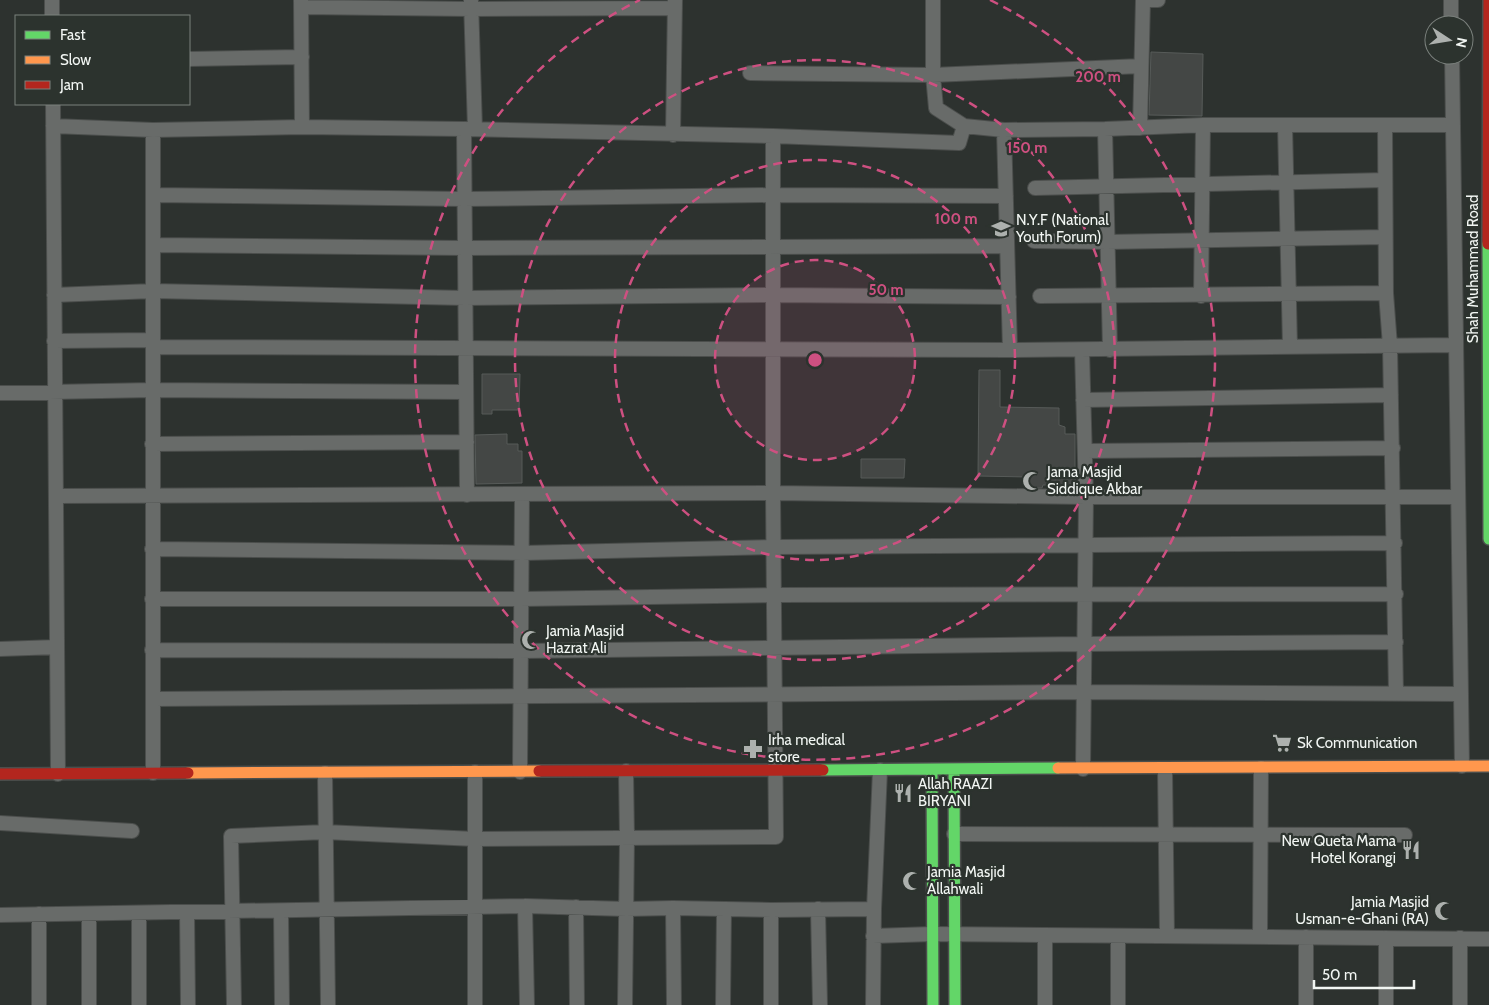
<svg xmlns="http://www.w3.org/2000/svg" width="1489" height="1005" font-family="Cabin,sans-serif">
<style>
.building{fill:#444745;stroke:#575b59}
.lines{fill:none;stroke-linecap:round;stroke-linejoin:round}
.street-casing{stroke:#4b4e4c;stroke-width:16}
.fast-casing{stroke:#4b4e4c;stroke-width:14}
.slow-casing{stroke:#4b4e4c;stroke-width:14}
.jam-casing{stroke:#4b4e4c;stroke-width:14}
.street{stroke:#686b69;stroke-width:14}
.fast{stroke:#63d668;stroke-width:11}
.slow{stroke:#ff974d;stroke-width:11}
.jam{stroke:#b3261e;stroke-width:11}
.ring{fill:none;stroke:#ce5081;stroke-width:2.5;stroke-dasharray:9 6}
.labels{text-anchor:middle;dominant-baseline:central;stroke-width:4.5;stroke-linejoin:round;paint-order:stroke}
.poi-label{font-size:15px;fill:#f2f6f3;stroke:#2c332e;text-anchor:start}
.street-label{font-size:15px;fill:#f2f6f3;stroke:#2c332e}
.centre{fill:#ce5081;stroke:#2c332e;stroke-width:2.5}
.ring-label{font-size:15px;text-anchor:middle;font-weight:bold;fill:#ce5081;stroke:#2c332e;stroke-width:4.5;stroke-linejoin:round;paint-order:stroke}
</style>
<rect width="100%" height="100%" fill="#2d322f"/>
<path class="building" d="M1151 52 1203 54 1202 116 1149 115Z
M979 370H1000V407L1059 408V425L1065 427V434H1075V485H1043L1042 488H1028V477L978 476Z
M482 374H520L519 410H492V414H482Z
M507 434V444H518V451H522V483L476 484 475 435Z
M861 459H905L904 478H861Z"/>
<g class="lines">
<g class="street-casing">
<path id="street" d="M52 0V16
M301 0 302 127
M933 0V75L936 108 964 126 1004 130 1105 129 1203 125H1453
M1451 0V25
M471 1 475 129
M301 7 471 9 675 8
M1452 55 1462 766
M189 59 302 57
M750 73 933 75 1141 66
M53 104 58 774
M1285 125 1290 347
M1385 125 1386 293 1390 346 1396 693
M53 126 153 130 302 127 464 129 773 136 959 143 964 126
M1140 128 1143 0H1158
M464 129 467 495
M1105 129 1110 350
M1004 130 1010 350
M673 135 675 0
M1035 188 1385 180
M153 195 464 199 773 195 1006 196
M1034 241 1107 242 1385 237
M153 245 465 248 1007 246
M54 295 153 291 465 298 773 295 1009 297
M1040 296 1386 293
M1201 296 1203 125
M54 341 153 340
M153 347 1010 350 1456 345
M1082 350 1086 497 1083 769
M0 393 152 390 466 392
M1083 400 1391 395
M152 444 467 442
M1085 451 1393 448
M56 496 773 493 1086 497H1458
M152 549 522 553 773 547 1395 543
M152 599H522L774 595 1396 594
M0 649 57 647
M152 650 521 651 1084 644 1396 642
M153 699 1083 692 1460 694
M1165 769 1167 936
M475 772V1005
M520 772 522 495
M153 773V130
M325 773 328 1005
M0 823 132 831
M954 834 1405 835
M525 906 527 1005
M576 907 577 1005
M673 908 674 1005
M818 909 820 1005
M874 909 880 770
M771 910V1005
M281 911 282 1005
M187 912 188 1005
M0 915 525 906 626 909 673 908 771 910 874 909 873 1005
M873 936 933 934 1489 939
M1118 936V1005
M1260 937 1261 768
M1306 937V1005
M1386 938V1005
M1460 938V1005
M39 1005V914
M89 1005V914
M139 1005V913
M234 1005 231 836 325 832 475 839 776 837 773 493V136
M625 1005 627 838 626 771
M723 1005 724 910
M1045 1005V935"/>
</g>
<g class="fast-casing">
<path id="fast" d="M1488 244 1489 539
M823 770 1058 768
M932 770 933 1005
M954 770 955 1005"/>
</g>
<g class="slow-casing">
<path id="slow" d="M1058 768 1489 766
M188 773 539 771"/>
</g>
<g class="jam-casing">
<path id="jam" d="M1488 244 1489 0
M539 771 823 770
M0 774 188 773"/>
</g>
<use href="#street" class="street"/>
<use href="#fast" class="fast"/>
<use href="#slow" class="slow"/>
<use href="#jam" class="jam"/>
</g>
<circle cx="815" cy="360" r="100" fill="#ce5081" fill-opacity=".12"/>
<g class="ring">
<circle cx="815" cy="360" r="100"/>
<circle cx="815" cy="360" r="200"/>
<circle cx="815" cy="360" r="300"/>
<path d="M990 0A400 400 0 1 1 640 0"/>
</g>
<defs>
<g id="university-bare" transform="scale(1.5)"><path d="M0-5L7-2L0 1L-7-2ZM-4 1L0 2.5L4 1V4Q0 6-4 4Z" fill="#adb1ae" stroke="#2c332e" stroke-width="2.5" paint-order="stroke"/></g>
<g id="mosque-bare" transform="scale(1.5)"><path d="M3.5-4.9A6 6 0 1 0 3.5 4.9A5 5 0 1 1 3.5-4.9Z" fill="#adb1ae" stroke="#2c332e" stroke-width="2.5" paint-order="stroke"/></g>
<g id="supermarket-bare" transform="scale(1.5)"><path d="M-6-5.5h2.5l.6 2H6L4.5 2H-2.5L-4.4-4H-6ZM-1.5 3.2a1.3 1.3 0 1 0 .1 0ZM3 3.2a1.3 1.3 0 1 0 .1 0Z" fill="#adb1ae" stroke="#2c332e" stroke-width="2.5" paint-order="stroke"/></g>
<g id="pharmacy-bare" transform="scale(1.5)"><path d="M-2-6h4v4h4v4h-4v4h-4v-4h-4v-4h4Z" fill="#adb1ae" stroke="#2c332e" stroke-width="2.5" paint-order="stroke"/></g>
<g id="restaurant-bare" transform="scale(1.5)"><path d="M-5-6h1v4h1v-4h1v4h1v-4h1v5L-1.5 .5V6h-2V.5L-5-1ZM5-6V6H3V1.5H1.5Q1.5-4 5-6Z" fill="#adb1ae" stroke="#2c332e" stroke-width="2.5" paint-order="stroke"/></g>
</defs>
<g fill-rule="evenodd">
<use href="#university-bare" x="1001" y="229"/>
<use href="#mosque-bare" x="1032" y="481"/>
<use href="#mosque-bare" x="531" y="640"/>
<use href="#supermarket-bare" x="1282" y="743"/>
<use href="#pharmacy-bare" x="753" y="749"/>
<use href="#restaurant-bare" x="903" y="793"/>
<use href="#restaurant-bare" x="1411" y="850"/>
<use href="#mosque-bare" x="912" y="881"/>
<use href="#mosque-bare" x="1444" y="911"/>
</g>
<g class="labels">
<g class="poi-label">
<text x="1016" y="220">N.Y.F (National<tspan x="1016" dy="17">Youth Forum)</tspan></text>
<text x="1047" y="472">Jama Masjid<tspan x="1047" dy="17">Siddique Akbar</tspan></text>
<text x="546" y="631">Jamia Masjid<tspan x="546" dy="17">Hazrat Ali</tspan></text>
<text x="768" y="740">Irha medical<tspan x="768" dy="17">store</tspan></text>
<text x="1297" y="743">Sk Communication</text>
<text x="918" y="784">Allah RAAZI<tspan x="918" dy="17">BIRYANI</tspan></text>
<text x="1396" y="841" text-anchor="end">New Queta Mama<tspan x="1396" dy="17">Hotel Korangi</tspan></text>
<text x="927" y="872">Jamia Masjid<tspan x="927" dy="17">Allahwali</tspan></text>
<text x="1429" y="902" text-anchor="end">Jamia Masjid<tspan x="1429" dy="17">Usman-e-Ghani (RA)</tspan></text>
</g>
<g class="street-label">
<text transform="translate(1473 269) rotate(-90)">Shah Muhammad Road</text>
</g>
</g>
<circle cx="815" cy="360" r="8" class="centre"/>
<g class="ring-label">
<text x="1098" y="82">200 m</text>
<text x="1027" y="153">150 m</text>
<text x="956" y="224">100 m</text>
<text x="886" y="295">50 m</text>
</g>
<rect x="15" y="15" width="175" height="90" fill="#2c332e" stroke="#7b817d"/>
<rect x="25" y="31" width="25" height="8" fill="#63d668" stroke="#7b817d"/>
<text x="60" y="40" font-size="15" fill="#f2f6f3">Fast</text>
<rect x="25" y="56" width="25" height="8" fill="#ff974d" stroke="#7b817d"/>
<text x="60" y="65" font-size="15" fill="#f2f6f3">Slow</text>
<rect x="25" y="81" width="25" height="8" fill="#b3261e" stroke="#7b817d"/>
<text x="60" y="90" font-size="15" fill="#f2f6f3">Jam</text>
<g transform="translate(1449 40) rotate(102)"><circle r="24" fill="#2c332e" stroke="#7b817d"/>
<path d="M0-4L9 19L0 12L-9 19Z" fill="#adb1ae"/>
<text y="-8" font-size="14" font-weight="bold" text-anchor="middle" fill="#f2f6f3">N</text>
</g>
<path d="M1314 980v8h100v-8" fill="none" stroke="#f2f6f3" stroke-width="2.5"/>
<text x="1322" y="980" font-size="15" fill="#f2f6f3" stroke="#2c332e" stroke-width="4" paint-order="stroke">50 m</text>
</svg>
